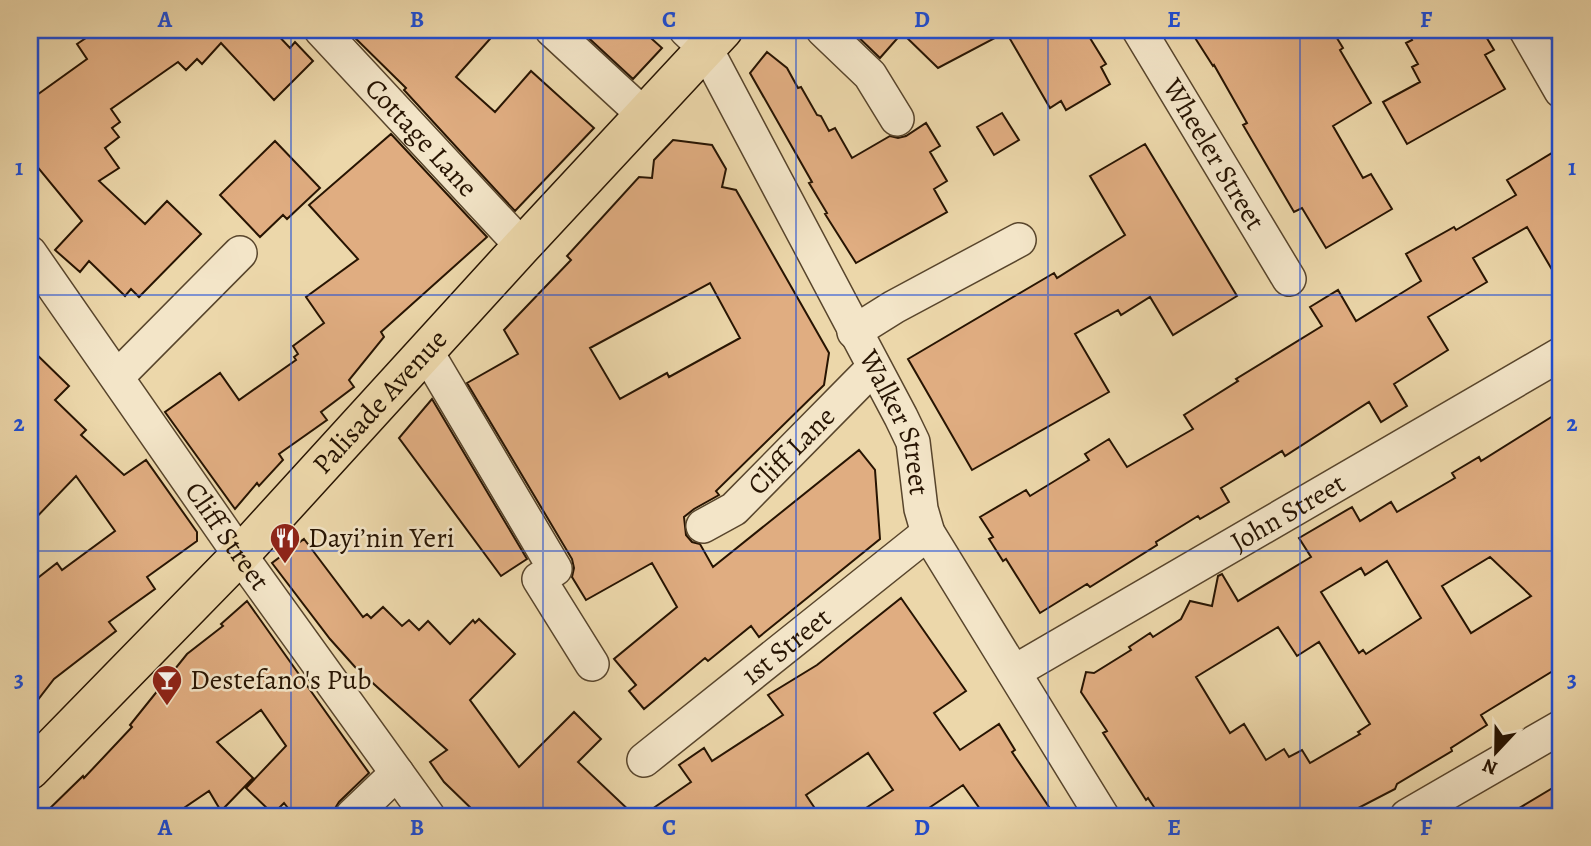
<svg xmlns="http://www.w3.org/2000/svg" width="1591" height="846" font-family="Alegreya,serif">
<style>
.building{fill:#e0ad81;stroke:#271402;stroke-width:2;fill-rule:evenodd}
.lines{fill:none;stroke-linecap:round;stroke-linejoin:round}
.minor-casing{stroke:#58452c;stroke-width:36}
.major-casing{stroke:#271402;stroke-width:41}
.minor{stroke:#f3e5c8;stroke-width:33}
.major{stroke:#ecd7aa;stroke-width:38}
.grid{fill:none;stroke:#1d4ed8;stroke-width:2;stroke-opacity:0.55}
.labels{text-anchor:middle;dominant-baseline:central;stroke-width:5;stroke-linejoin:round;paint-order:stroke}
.street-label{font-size:28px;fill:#271402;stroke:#f3e5c8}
.poi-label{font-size:28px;fill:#271402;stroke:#f3e5c8;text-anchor:start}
.neatline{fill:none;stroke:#1d4ed8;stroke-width:2.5}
.grid-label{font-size:23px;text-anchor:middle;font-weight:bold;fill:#1d4ed8}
</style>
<rect width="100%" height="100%" fill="#ecd7aa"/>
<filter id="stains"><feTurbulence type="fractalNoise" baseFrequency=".00286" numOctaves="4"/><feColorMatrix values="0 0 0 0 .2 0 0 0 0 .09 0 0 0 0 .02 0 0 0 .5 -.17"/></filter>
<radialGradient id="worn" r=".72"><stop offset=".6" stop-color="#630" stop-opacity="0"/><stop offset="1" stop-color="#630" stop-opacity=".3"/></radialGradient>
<path class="building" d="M98 30H273L290 48 295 42 313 61 274 100 221 43 202 64 197 59 186 70 178 62 111 109 120 122 112 128 119 137 105 148 119 168 99 181 145 224 167 201 201 234 139 297 131 289 125 296 89 261 80 272 55 250 82 221 30 158V100L87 59 77 44Z
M347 30H498L456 77 495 112 531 71 594 128 515 211 404 90 406 88Z
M580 30H642L662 48 633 79Z
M851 30H1085L1106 64 1101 67 1110 84 1066 110 1061 101 1050 108 1006 32 938 68 902 33 880 58Z
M1190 30H1332L1343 48 1340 50 1371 103 1333 126 1363 178 1371 174 1392 209 1326 248 1302 208 1294 212 1243 125 1247 123 1214 65 1213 66Z
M1406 30H1482L1494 50 1485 55 1505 89 1407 144 1383 102 1420 82 1412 67 1418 64 1406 43 1412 40Z
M767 52 787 68 798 88 801 87 817 115 821 116 829 131 835 128 852 158 890 136 898 138 906 136 926 123 940 146 930 152 947 181 934 189 947 212 856 263 825 214 827 213 809 183 812 182 750 73Z
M1002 113 1019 140 994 155 977 127Z
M391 134 487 237 381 332 384 337 349 380 354 387 321 412 327 420 279 454 283 460 259 486 257 483 235 509 165 412 220 373 239 400 296 360 294 357 298 354 293 346 324 323 306 297 358 259 309 205Z
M673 140 712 145 726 169 722 187 736 190 829 353 824 385 716 491 719 495 694 509 684 517 686 535 692 542 700 544 713 567 859 450 875 470 880 539 759 637 751 626 708 661 705 658 644 709 629 691 636 685 614 659 677 607 652 563 586 600 572 577 574 568 572 559 467 383 518 354 504 330 571 260 567 256 639 177 652 178 654 160ZM710 283 740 338 669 377 667 373 620 399 590 348Z
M275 141 320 188 287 219 283 215 260 237 220 195Z
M1145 144 1237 296 1173 335 1150 297 1121 315 1118 310 1075 334 1109 392 972 470 908 359 1054 273 1057 278 1125 235 1090 176Z
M1552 153 1561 169V285L1527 227 1473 258 1487 282 1428 317 1448 350 1394 384 1407 406 1381 422 1369 402 1285 456 1282 451 1221 488 1229 502 1200 519 1198 516 1156 542 1157 545 1090 587 1087 584 1040 613 1006 559 1003 561 989 539 993 537 980 517 1026 490 1030 496 1089 460 1085 454 1109 439 1127 467 1193 429 1184 415 1238 381 1236 379 1322 326 1310 307 1338 290 1356 321 1421 281 1406 254 1454 227 1456 230 1516 195 1507 180Z
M30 348 69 386 55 400 86 430 81 435 124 475 146 460 197 532V541L147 577 155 589 109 622 116 631 54 679 30 710V584L57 563 62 570 115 531 76 476 30 524Z
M432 399 527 559 501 576 399 438Z
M1561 411V666L1481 715 1487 725 1451 748 1452 751 1397 784 1395 789 1343 816H1160L1148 798 1146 800 1103 733 1107 731 1081 692 1086 672 1094 673 1131 650 1129 647 1150 633 1153 637 1181 619 1190 601 1212 606 1218 576 1222 574 1238 601 1311 557 1299 538 1352 507 1360 521 1391 502 1397 512 1455 478 1452 473 1479 457 1481 461ZM1490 557 1531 596 1471 633 1442 586ZM1387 561 1421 618 1366 654 1363 650 1359 653 1321 592 1361 568 1365 575ZM1278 627 1297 656 1319 642 1370 724 1358 732 1360 734 1310 763 1302 750 1289 757 1284 749 1266 760 1244 724 1230 733 1196 677Z
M304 539 363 617 367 614 371 618 383 607 402 626 409 620 419 630 428 621 450 644 473 620 475 623 479 619 515 654 470 700 519 767 574 712 601 739 578 762 635 816H479L444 782 430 762 447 750 355 667 330 639 272 563Z
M901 598 966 691 934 713 960 750 999 724 1015 750 1012 752 1055 816H985L963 785 917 816H854L893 790 868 753 806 795 820 816H642L691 782 679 765 704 748 712 761 783 715 768 695 817 665Z
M247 601 369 773 339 802 334 810 333 816H294L284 803 273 814 246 788 286 746 261 710 217 742 253 778 221 811 209 791 172 816H42L83 776 84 778 132 727 130 725 187 654 223 626 221 624Z
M1561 783V816H1506Z"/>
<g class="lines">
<g class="minor-casing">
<g id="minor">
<path id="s1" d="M321 30 522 246"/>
<path d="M552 30 644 115"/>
<path id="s2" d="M686 30 706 49 901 417 913 442 921 509 928 533 1102 816"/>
<path d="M823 30 870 75 897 119"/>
<path id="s3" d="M1139 30 1289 279"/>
<path d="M1526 30 1561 91"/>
<path id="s4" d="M30 253 240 555 428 816"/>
<path d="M854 332 894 307 1019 240"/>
<path d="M426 351 555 569 539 579 592 664"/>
<path d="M117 377 240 253"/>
<path id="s5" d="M703 526 734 509 873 368"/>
<path id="s6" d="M1014 672 1561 354"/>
<path id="s7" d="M644 760 928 533"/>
<path d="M352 816 397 773"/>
<path d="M1407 816 1561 727"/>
</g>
</g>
<g class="major-casing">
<g id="major">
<path id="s8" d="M30 770 240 555 522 246 723 30"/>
</g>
</g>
<use href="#minor" class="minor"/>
<use href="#major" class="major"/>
</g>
<path class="grid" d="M291 30V816M543 30V816M796 30V816M1048 30V816M1300 30V816M30 295H1561M30 551H1561"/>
<defs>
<g id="restaurant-pin" transform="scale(1.575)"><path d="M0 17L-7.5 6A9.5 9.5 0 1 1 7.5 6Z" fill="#8f2418" stroke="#f3e5c8"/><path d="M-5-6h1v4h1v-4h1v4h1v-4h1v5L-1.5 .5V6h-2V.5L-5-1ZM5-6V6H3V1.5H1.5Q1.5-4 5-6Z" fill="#fff"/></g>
<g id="bar-pin" transform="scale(1.575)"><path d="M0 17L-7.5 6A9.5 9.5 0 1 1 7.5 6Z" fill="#8f2418" stroke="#f3e5c8"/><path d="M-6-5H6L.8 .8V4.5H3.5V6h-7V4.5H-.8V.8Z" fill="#fff"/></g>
</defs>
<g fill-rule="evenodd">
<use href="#restaurant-pin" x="285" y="538"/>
<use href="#bar-pin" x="167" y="680"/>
</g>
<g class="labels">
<g class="street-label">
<text stroke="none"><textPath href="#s1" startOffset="147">Cottage Lane</textPath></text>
<text stroke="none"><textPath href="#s3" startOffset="145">Wheeler Street</textPath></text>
<text stroke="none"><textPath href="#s8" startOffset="508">Palisade Avenue</textPath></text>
<text stroke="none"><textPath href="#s2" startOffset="448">Walker Street</textPath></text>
<text stroke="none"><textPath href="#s5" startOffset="117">Cliff Lane</textPath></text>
<text stroke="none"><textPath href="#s6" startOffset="317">John Street</textPath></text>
<text stroke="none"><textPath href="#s4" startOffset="345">Cliff Street</textPath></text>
<text stroke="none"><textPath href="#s7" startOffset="182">1st Street</textPath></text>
</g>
<g class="poi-label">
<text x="308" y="538">Dayi’nin Yeri</text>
<text x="190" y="680">Destefano's Pub</text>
</g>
</g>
<rect width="1591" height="846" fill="none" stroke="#ecd7aa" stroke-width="77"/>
<g transform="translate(1496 752) rotate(202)" stroke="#f3e5c8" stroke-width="5" paint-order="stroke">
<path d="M0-5L12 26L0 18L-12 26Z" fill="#271402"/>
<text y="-10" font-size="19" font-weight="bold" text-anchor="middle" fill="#271402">N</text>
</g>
<rect x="38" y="38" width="1514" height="770" class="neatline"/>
<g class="grid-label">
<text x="165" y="27">A</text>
<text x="417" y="27">B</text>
<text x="669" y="27">C</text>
<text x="922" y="27">D</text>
<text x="1174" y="27">E</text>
<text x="1426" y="27">F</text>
<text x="19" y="175">1</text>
<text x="1572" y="175">1</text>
<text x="19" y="431">2</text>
<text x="1572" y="431">2</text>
<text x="19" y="687">3</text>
<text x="1572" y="687">3</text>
<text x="165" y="835">A</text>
<text x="417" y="835">B</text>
<text x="669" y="835">C</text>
<text x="922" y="835">D</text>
<text x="1174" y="835">E</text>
<text x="1426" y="835">F</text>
</g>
<rect width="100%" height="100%" filter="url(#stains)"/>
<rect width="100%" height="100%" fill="url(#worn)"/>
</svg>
